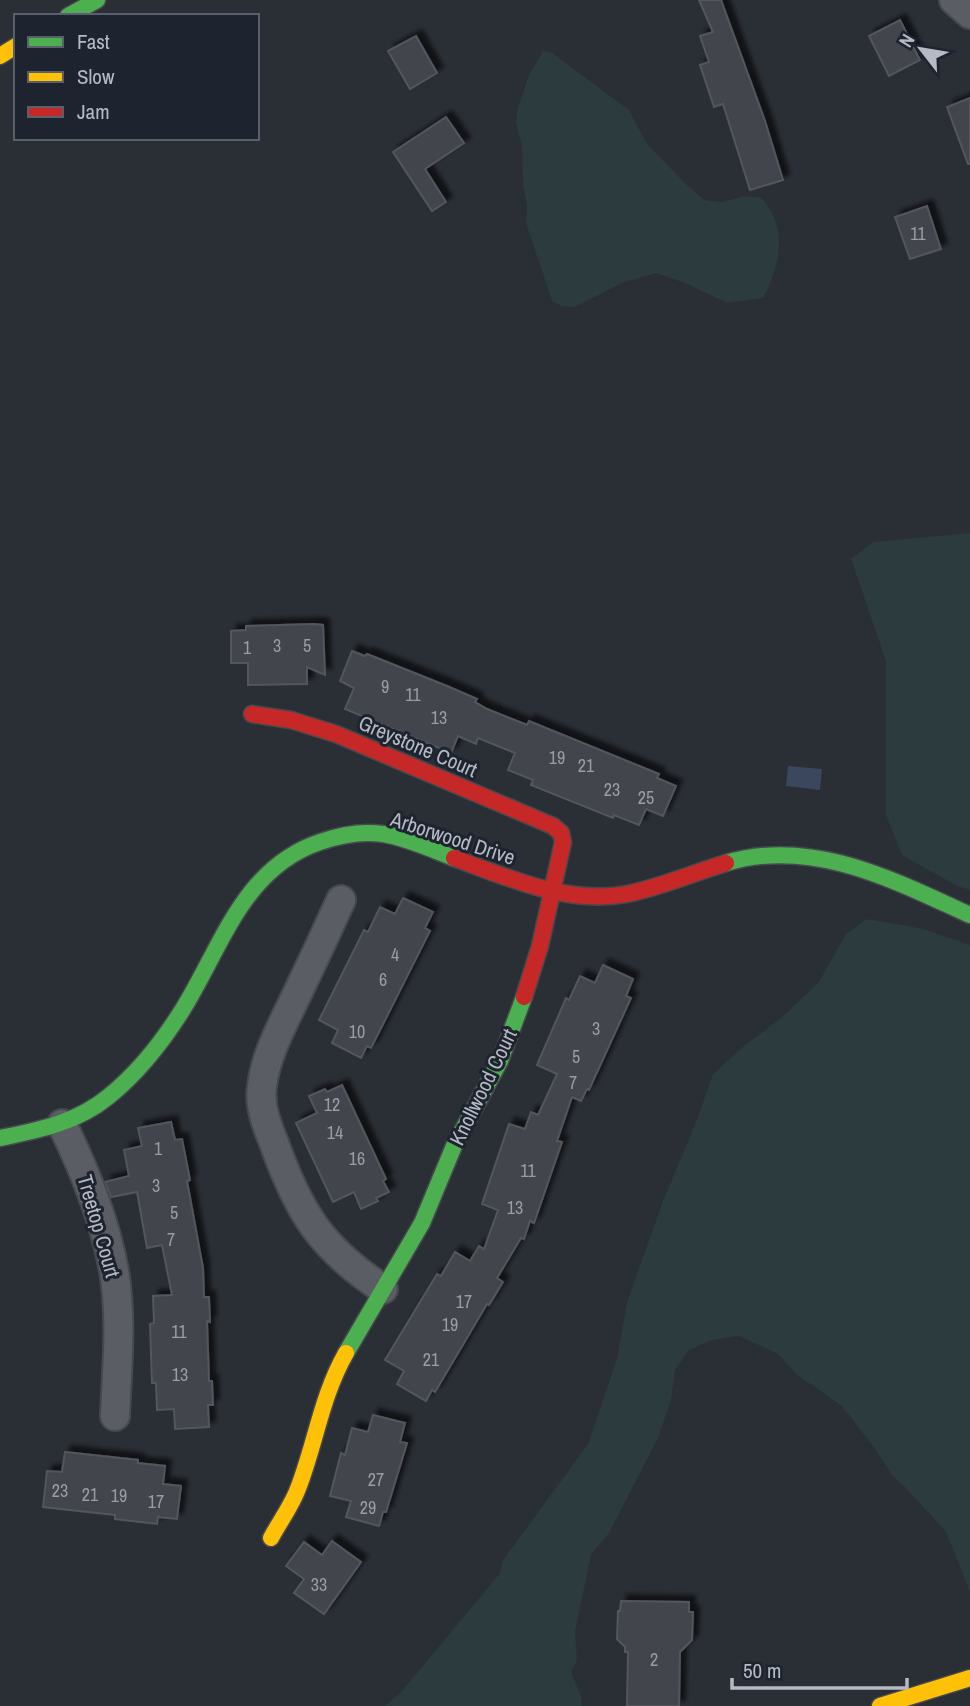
<svg xmlns="http://www.w3.org/2000/svg" width="970" height="1706" font-family="'Archivo Narrow',sans-serif">
<style>
.green{fill:#2c3b3d}
.water{fill:#3b475c}
.building{fill:#42454b;stroke:#52565d;stroke-width:2;filter:url(#shadow)}
.lines{fill:none;stroke-linecap:round;stroke-linejoin:round}
.street-casing{stroke:#46494e;stroke-width:32}
.fast-casing{stroke:#46494e;stroke-width:19}
.slow-casing{stroke:#46494e;stroke-width:19}
.jam-casing{stroke:#46494e;stroke-width:19}
.street{stroke:#5a5d63;stroke-width:28}
.fast{stroke:#4caf50;stroke-width:16}
.slow{stroke:#ffc107;stroke-width:16}
.jam{stroke:#c62828;stroke-width:16}
.labels{text-anchor:middle;dominant-baseline:central;stroke-width:6;stroke-linejoin:round;paint-order:stroke}
.number-label{font-size:18px;fill:#989da6}
.street-label{font-size:21px;fill:#b5bac5;stroke:#1e242f}
</style>
<defs>
<filter id="shadow"><feDropShadow dx="6" dy="-6" stdDeviation="2" flood-color="#0009"/></filter>
</defs>
<rect width="100%" height="100%" fill="#2a2e35"/>
<path class="green" d="M543 51 551 52 629 110 647 144 686 184 704 200 721 202 745 196 762 198C766 204 772 211 774 217 785 243 776 275 763 298L727 303 685 283 656 273 622 283 575 307 561 306 552 301 526 223 527 205 523 185 522 146 516 122 518 107 529 75Z
M970 533V890L957 886 902 855 886 815V661L851 559 873 542Z
M867 919 924 929 970 945V1592L946 1532 906 1488 892 1475 875 1449 842 1406 796 1374 778 1354 739 1336 713 1340 689 1350 675 1370 671 1400 658 1438 609 1533 591 1555 575 1632 577 1660 571 1672 581 1696 582 1706H385L402 1691 500 1573 503 1560 588 1444 617 1359 627 1302 663 1201 696 1122 713 1074 745 1045 780 1019 819 982 846 934Z"/>
<path class="water" d="M788 766 822 769 820 790 786 786Z"/>
<path class="building" d="M699 0H721L765 121 783 180 750 190 723 104 714 107 700 65 709 62 700 36 713 32Z
M900 20 920 60 889 76 869 36Z
M416 36 437 73 410 89 388 51Z
M970 98V164H968L947 107Z
M446 117 464 143 425 169 446 202 432 211 393 152Z
M927 206 941 249 910 259 895 217Z
M314 624 323 625 325 675 307 667V684L248 685V663H231V631L246 630V626Z
M352 651 365 656 367 654 447 686 477 699 475 702 487 709 527 725 529 721 659 774 657 778 676 786 663 816 646 809 639 825 614 815 613 818 531 785 533 780 508 770 515 753 478 738 476 744 458 736 451 753 345 709 354 688 340 681Z
M403 898 433 912 425 928 430 931 371 1048 367 1046 361 1058 332 1043 338 1030 319 1020 364 930 368 932 380 907 395 914Z
M603 965 633 979 626 996 631 998 589 1090 587 1089 581 1101 572 1097 557 1141 562 1142 534 1223 530 1221 524 1239 521 1238 497 1278 503 1282 489 1305 487 1304 435 1392 432 1390 426 1401 397 1384 404 1371 385 1360 437 1274 441 1276 455 1252 470 1261 479 1246 484 1249 498 1210 482 1204 509 1124 525 1129 531 1112 538 1115 557 1074 537 1065 566 998 569 1000 580 976 595 983Z
M342 1085 386 1179 383 1181 389 1192 376 1198 378 1201 361 1209 354 1192 333 1202 296 1123 317 1113 309 1096 325 1089 327 1092Z
M171 1122 175 1140 182 1139 190 1180 187 1181 203 1268 204 1297H209L210 1322 207 1321 209 1381H212L213 1405H208L209 1427 175 1429 174 1409 157 1410 156 1383H152L150 1324 154 1323 153 1296 172 1295 162 1245 147 1248 137 1192 111 1197 105 1182 129 1176 124 1150 142 1146 138 1128Z
M373 1415 405 1423 400 1442 407 1443 386 1512H383L379 1526 346 1517 351 1501 330 1496 341 1453 345 1455 352 1428 368 1432Z
M65 1452 138 1460V1463L165 1466 163 1484 181 1486 177 1519 158 1517 157 1524 115 1519V1515L43 1507 47 1471 62 1472Z
M332 1541 361 1562 324 1614 294 1593 304 1579 286 1566 304 1542 322 1555Z
M621 1601 689 1602V1612H693L692 1640 680 1652 679 1706H627L628 1652H625V1647L617 1639 618 1611H620Z"/>
<g class="lines">
<g class="street-casing">
<path id="street" d="M954 0 970 14
M341 900C327 931 313 961 298 992 284 1022 266 1053 262 1086 259 1106 267 1126 274 1143 299 1213 321 1248 383 1289
M62 1124C85 1171 105 1220 114 1271 122 1318 117 1368 115 1416"/>
</g>
<g class="fast-casing">
<path id="fast" d="M68 16 97 0
M726 863C812 837 893 880 970 915
M0 1138C39 1130 76 1123 108 1097 138 1073 163 1041 183 1009 222 946 243 868 320 842 340 835 362 831 383 834 407 838 431 849 454 858
M346 1353 422 1223 454 1146 500 1061 524 997"/>
</g>
<g class="slow-casing">
<path id="slow" d="M0 56 16 46
M271 1538C280 1521 293 1504 299 1486 316 1441 322 1395 346 1353
M880 1706 970 1678"/>
</g>
<g class="jam-casing">
<path id="jam" d="M252 714 291 720 336 734 553 826 561 833 563 842 540 946 524 997
M454 858C509 878 567 905 627 894 661 887 693 873 726 863"/>
</g>
<use href="#street" class="street"/>
<use href="#fast" class="fast"/>
<use href="#slow" class="slow"/>
<use href="#jam" class="jam"/>
</g>
<g class="labels">
<g class="number-label">
<text x="918" y="233">11</text>
<text x="277" y="645">3</text>
<text x="307" y="645">5</text>
<text x="247" y="647">1</text>
<text x="385" y="686">9</text>
<text x="413" y="694">11</text>
<text x="439" y="717">13</text>
<text x="557" y="757">19</text>
<text x="586" y="765">21</text>
<text x="612" y="789">23</text>
<text x="646" y="797">25</text>
<text x="395" y="954">4</text>
<text x="383" y="979">6</text>
<text x="596" y="1028">3</text>
<text x="357" y="1031">10</text>
<text x="576" y="1056">5</text>
<text x="573" y="1082">7</text>
<text x="332" y="1104">12</text>
<text x="335" y="1132">14</text>
<text x="158" y="1148">1</text>
<text x="357" y="1158">16</text>
<text x="528" y="1170">11</text>
<text x="156" y="1185">3</text>
<text x="515" y="1207">13</text>
<text x="174" y="1212">5</text>
<text x="171" y="1239">7</text>
<text x="464" y="1301">17</text>
<text x="450" y="1324">19</text>
<text x="179" y="1331">11</text>
<text x="431" y="1359">21</text>
<text x="180" y="1374">13</text>
<text x="376" y="1479">27</text>
<text x="60" y="1490">23</text>
<text x="90" y="1494">21</text>
<text x="119" y="1495">19</text>
<text x="156" y="1501">17</text>
<text x="368" y="1507">29</text>
<text x="319" y="1584">33</text>
<text x="654" y="1659">2</text>
</g>
<g class="street-label">
<text transform="translate(418 746) rotate(23)">Greystone Court</text>
<text transform="translate(453 838) rotate(18)">Arborwood Drive</text>
<text transform="translate(483 1087) rotate(-64)">Knollwood Court</text>
<text transform="translate(99 1226) rotate(74)">Treetop Court</text>
</g>
</g>
<rect x="14" y="14" width="245" height="126" fill="#1e242f" stroke="#5a606b" stroke-width="2"/>
<rect x="28" y="37" width="35" height="10" fill="#4caf50" stroke="#5a606b" stroke-width="2"/>
<text x="77" y="49" font-size="21" fill="#b5bac5">Fast</text>
<rect x="28" y="72" width="35" height="10" fill="#ffc107" stroke="#5a606b" stroke-width="2"/>
<text x="77" y="84" font-size="21" fill="#b5bac5">Slow</text>
<rect x="28" y="107" width="35" height="10" fill="#c62828" stroke="#5a606b" stroke-width="2"/>
<text x="77" y="119" font-size="21" fill="#b5bac5">Jam</text>
<g transform="translate(921 49) rotate(301)" stroke="#1e242f" stroke-width="5" paint-order="stroke">
<path d="M0-5L12 26L0 18L-12 26Z" fill="#b5bac5"/>
<text y="-10" font-size="19" font-weight="bold" text-anchor="middle" fill="#b5bac5">N</text>
</g>
<path d="M732 1678v10h175v-10" fill="none" stroke="#b5bac5" stroke-width="3.5"/>
<text x="743" y="1678" font-size="21" fill="#b5bac5" stroke="#1e242f" stroke-width="5" paint-order="stroke">50 m</text>
</svg>
